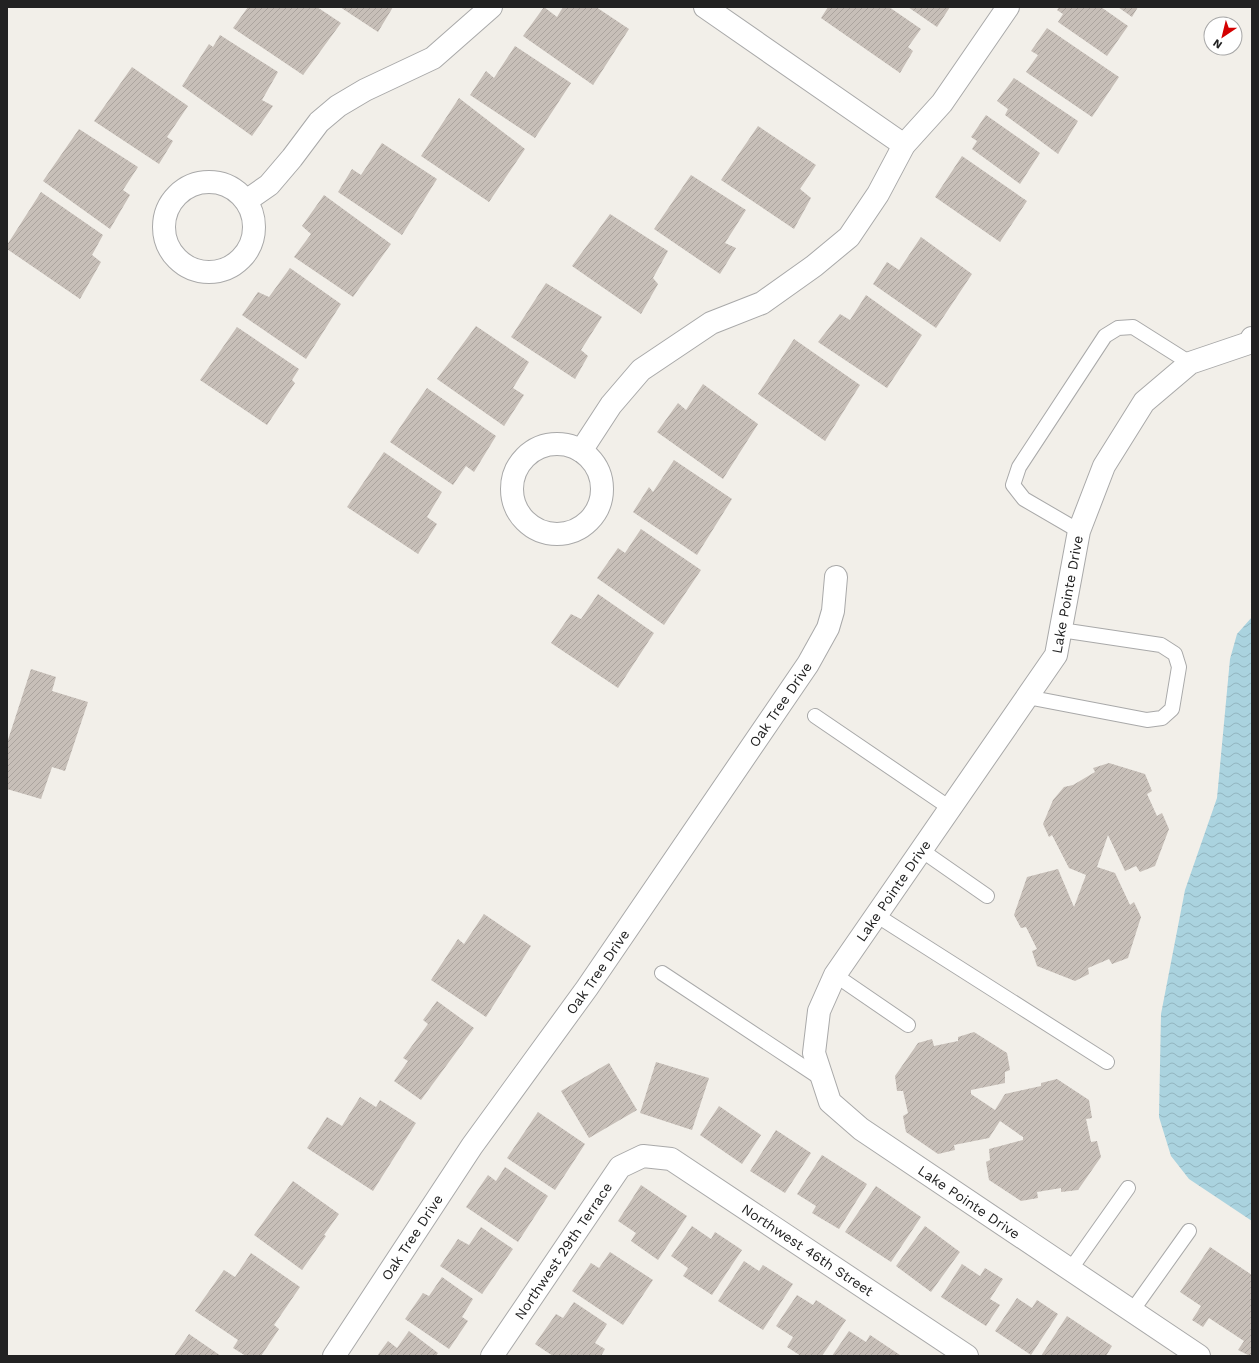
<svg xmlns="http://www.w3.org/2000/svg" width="1259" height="1363" font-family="'Work Sans',sans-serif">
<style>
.water{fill:url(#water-waves)}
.building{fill:url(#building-hatch)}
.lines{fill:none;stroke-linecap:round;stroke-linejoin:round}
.service-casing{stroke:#a9a9a9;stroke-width:16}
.minor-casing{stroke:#a9a9a9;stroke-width:24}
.service{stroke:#fff;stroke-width:14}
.minor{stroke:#fff;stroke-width:22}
.labels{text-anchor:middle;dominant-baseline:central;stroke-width:4;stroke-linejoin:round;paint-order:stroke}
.street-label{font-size:14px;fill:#222;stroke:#fff}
</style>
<defs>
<pattern id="water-waves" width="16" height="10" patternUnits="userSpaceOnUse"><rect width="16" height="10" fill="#aad3df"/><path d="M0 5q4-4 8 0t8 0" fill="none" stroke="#92b5bf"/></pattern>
<pattern id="building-hatch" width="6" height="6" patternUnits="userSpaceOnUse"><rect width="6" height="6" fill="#c7bfb8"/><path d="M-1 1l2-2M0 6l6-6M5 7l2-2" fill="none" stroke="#aba49e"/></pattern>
</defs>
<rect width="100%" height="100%" fill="#f2efe9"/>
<path class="water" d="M1252 617V1221L1189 1179 1171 1156 1159 1117 1161 1014 1185 890 1217 798 1230 659 1237 634Z"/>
<path class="building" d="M248 7H317L341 23 303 75 233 28Z
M340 7H393L378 32Z
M544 7 557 17 563 7H596L629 29 593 85 523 36Z
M828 7H889L921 29 908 47 913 51 900 73 821 18Z
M908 7H950L937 27Z
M1059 7H1101L1128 26 1107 56 1058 22 1063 14 1057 10Z
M1118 7H1138L1132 17Z
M1047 28 1119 77 1092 117 1026 72 1038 55 1031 51Z
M220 35 278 72 262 100 273 106 252 136 182 86 209 44 213 47Z
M515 46 571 83 535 138 470 95 486 71 494 78Z
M132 67 188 106 167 137 173 141 159 164 94 121Z
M1014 78 1078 121 1058 154 1005 115 1008 109 997 101Z
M459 98 525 149 489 202 421 156Z
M986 115 1040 153 1020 184 972 149 977 141 971 137Z
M758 126 816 165 800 189 811 198 794 229 721 180Z
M79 129 138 167 123 190 130 195 110 229 43 181Z
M382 143 437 179 402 235 338 192 352 169 361 175Z
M962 156 1027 201 1000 242 935 197Z
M691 175 746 210 725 243 736 248 720 274 654 229Z
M41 192 103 235 92 255 101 262 80 299 7 249V245Z
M324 195 391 244 353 297 294 257 311 234 302 226Z
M610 214 668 251 653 278 658 284 641 314 572 266Z
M921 237 972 274 936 328 873 284 887 262 899 270Z
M290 268 341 304 306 359 242 315 258 292 269 297Z
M546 283 602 317 581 350 588 356 575 379 511 337Z
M866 295 922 335 887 388 818 342 840 314 850 320Z
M476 326 529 362 513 388 524 395 504 426 437 379Z
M237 327 299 369 292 380 295 383 267 425 200 380Z
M794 339 860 385 825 441 758 394Z
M703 384 758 424 723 479 657 432 678 403 686 410Z
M427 388 496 436 474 472 466 466 453 485 390 442Z
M384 452 442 492 427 517 437 524 418 554 347 507Z
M674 460 732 499 697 555 633 512 649 487 653 492Z
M641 529 701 570 664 625 597 578 618 548 625 553Z
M598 594 654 633 618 688 551 643 571 614 581 619Z
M31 669 56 677 52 691 88 702 65 771 52 767 41 799 7 789V743Z
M1109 763 1145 774 1152 791 1147 794 1157 816 1162 813 1169 829 1155 866 1140 872 1136 866 1125 871 1108 835 1097 867 1115 873 1130 905 1134 902 1141 917 1128 958 1112 964 1109 959 1088 968 1089 974 1075 981 1037 966 1032 951 1037 949 1026 927 1021 928 1014 915 1027 877 1058 869 1074 907 1086 875 1069 868 1052 835 1049 837 1043 824 1053 800 1064 787 1073 785 1095 772 1093 768Z
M484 914 531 946 486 1017 431 980 458 939 464 944Z
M437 1001 474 1028 421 1100 394 1081 408 1061 403 1058 428 1024 423 1020Z
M974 1032 1007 1053 1010 1070 1005 1072V1083L971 1090V1094L995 1110 1005 1094 1041 1086V1083L1057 1079 1089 1100 1092 1118 1086 1119 1091 1142 1097 1141 1101 1157 1078 1190 1061 1192V1188L1037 1192 1038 1198 1021 1201 989 1180 986 1162 990 1160 989 1149 1023 1140V1137L1000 1121 989 1138 954 1145 955 1150 938 1154 906 1132 903 1116 908 1113 903 1091H897L895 1076 918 1043 932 1039 934 1046 958 1041V1037Z
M656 1062 709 1078 692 1130 640 1113Z
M609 1063 637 1110 589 1138 561 1091Z
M360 1097 376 1107 380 1100 416 1123 373 1191 307 1148 327 1117 342 1126Z
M719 1106 761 1135 742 1164 700 1135Z
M538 1112 585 1144 555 1190 507 1158Z
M776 1130 811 1153 785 1193 750 1171Z
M822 1155 867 1184 839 1229 812 1213 816 1206 797 1194Z
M505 1167 548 1196 518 1242 466 1207 488 1175 496 1181Z
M293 1181 339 1214 324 1235 326 1236 302 1270 254 1235Z
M641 1185 687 1216 658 1260 631 1241 636 1233 618 1221Z
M876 1186 921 1217 891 1262 845 1232Z
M692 1226 711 1239 715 1232 742 1250 712 1295 683 1276 688 1268 671 1256Z
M925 1226 960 1252 931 1292 896 1266Z
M481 1227 513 1249 482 1294 440 1266 458 1239 469 1245Z
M1210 1247 1252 1275V1352L1250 1356 1238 1350 1244 1341 1209 1318 1203 1327 1192 1320 1201 1306 1180 1292Z
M610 1252 653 1280 623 1325 572 1291 591 1263 599 1268Z
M251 1253 300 1287 274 1325 279 1329 261 1356H246L233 1348 238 1340 195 1311 224 1270 235 1277Z
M744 1261 759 1271 763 1265 793 1284 763 1330 718 1301Z
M962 1264 980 1276 985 1268 1003 1279 990 1299 1000 1305 986 1326 941 1297Z
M442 1277 473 1299 462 1317 468 1321 449 1349 405 1319 423 1293 429 1296Z
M797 1295 813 1305 816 1300 846 1320 822 1356H801L787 1347 793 1337 776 1326Z
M1017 1298 1032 1308 1037 1300 1058 1314 1031 1355 995 1331Z
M574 1302 607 1324 595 1343 605 1349 601 1356H553L535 1344 556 1314 563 1318Z
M1067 1316 1112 1346 1106 1356H1041Z
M409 1331 438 1353 436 1356H377L388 1341 397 1348Z
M849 1331 866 1342 870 1335 900 1355 832 1356Z
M189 1334 221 1356H174Z"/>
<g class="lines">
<g class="service-casing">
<path id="service" d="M1079 531 1024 499 1013 485 1019 467 1105 336 1118 328 1133 327 1190 363
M1027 697 1147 720 1162 718 1172 709 1179 667 1175 654 1161 645 1061 630
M815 716 950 808
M921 850 987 896
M876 915 1107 1062
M662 973 822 1079
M835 975 908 1025
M1070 1270 1128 1188
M1132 1311 1189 1231"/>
</g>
<g class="minor-casing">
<g id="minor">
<path d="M705 7 904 145"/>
<circle cx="209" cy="227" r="45"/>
<path d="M246 201 269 185 292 158 319 122 338 106 365 90 433 58 491 7"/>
<circle cx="557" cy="489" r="45"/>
<path d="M581 451 611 405 641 370 711 323 762 303 814 266 849 237 878 194 904 145 942 103 1008 7"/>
<path id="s1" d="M334 1356 472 1146 587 988 808 664 828 628 833 611 836 577"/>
<path id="s2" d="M492 1356 620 1167 643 1156 671 1159 967 1356"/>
<path id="s3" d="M1199 1356 861 1129 830 1102 814 1053 819 1011 835 975 1056 655 1079 531 1104 466 1144 402 1190 363 1249 343 1252 338"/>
</g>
</g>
<use href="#service" class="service"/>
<use href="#minor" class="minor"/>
</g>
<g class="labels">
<g class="street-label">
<text stroke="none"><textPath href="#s3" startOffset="1032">Lake Pointe Drive</textPath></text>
<text stroke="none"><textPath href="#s1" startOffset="790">Oak Tree Drive</textPath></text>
<text stroke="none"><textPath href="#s3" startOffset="684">Lake Pointe Drive</textPath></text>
<text stroke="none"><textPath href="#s1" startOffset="466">Oak Tree Drive</textPath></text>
<text transform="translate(969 1202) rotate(34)">Lake Pointe Drive</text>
<text stroke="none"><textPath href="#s1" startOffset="142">Oak Tree Drive</textPath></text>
<text stroke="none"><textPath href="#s2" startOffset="446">Northwest 46th Street</textPath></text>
<text stroke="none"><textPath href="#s2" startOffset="127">Northwest 29th Terrace</textPath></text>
</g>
</g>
<rect width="1259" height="1363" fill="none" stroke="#222222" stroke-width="16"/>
<g transform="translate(1223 36) rotate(215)"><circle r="19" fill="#ffffff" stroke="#a7a7a7"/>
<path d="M0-3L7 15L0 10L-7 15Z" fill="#d40000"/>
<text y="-6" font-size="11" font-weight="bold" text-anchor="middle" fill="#222222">N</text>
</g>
</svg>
